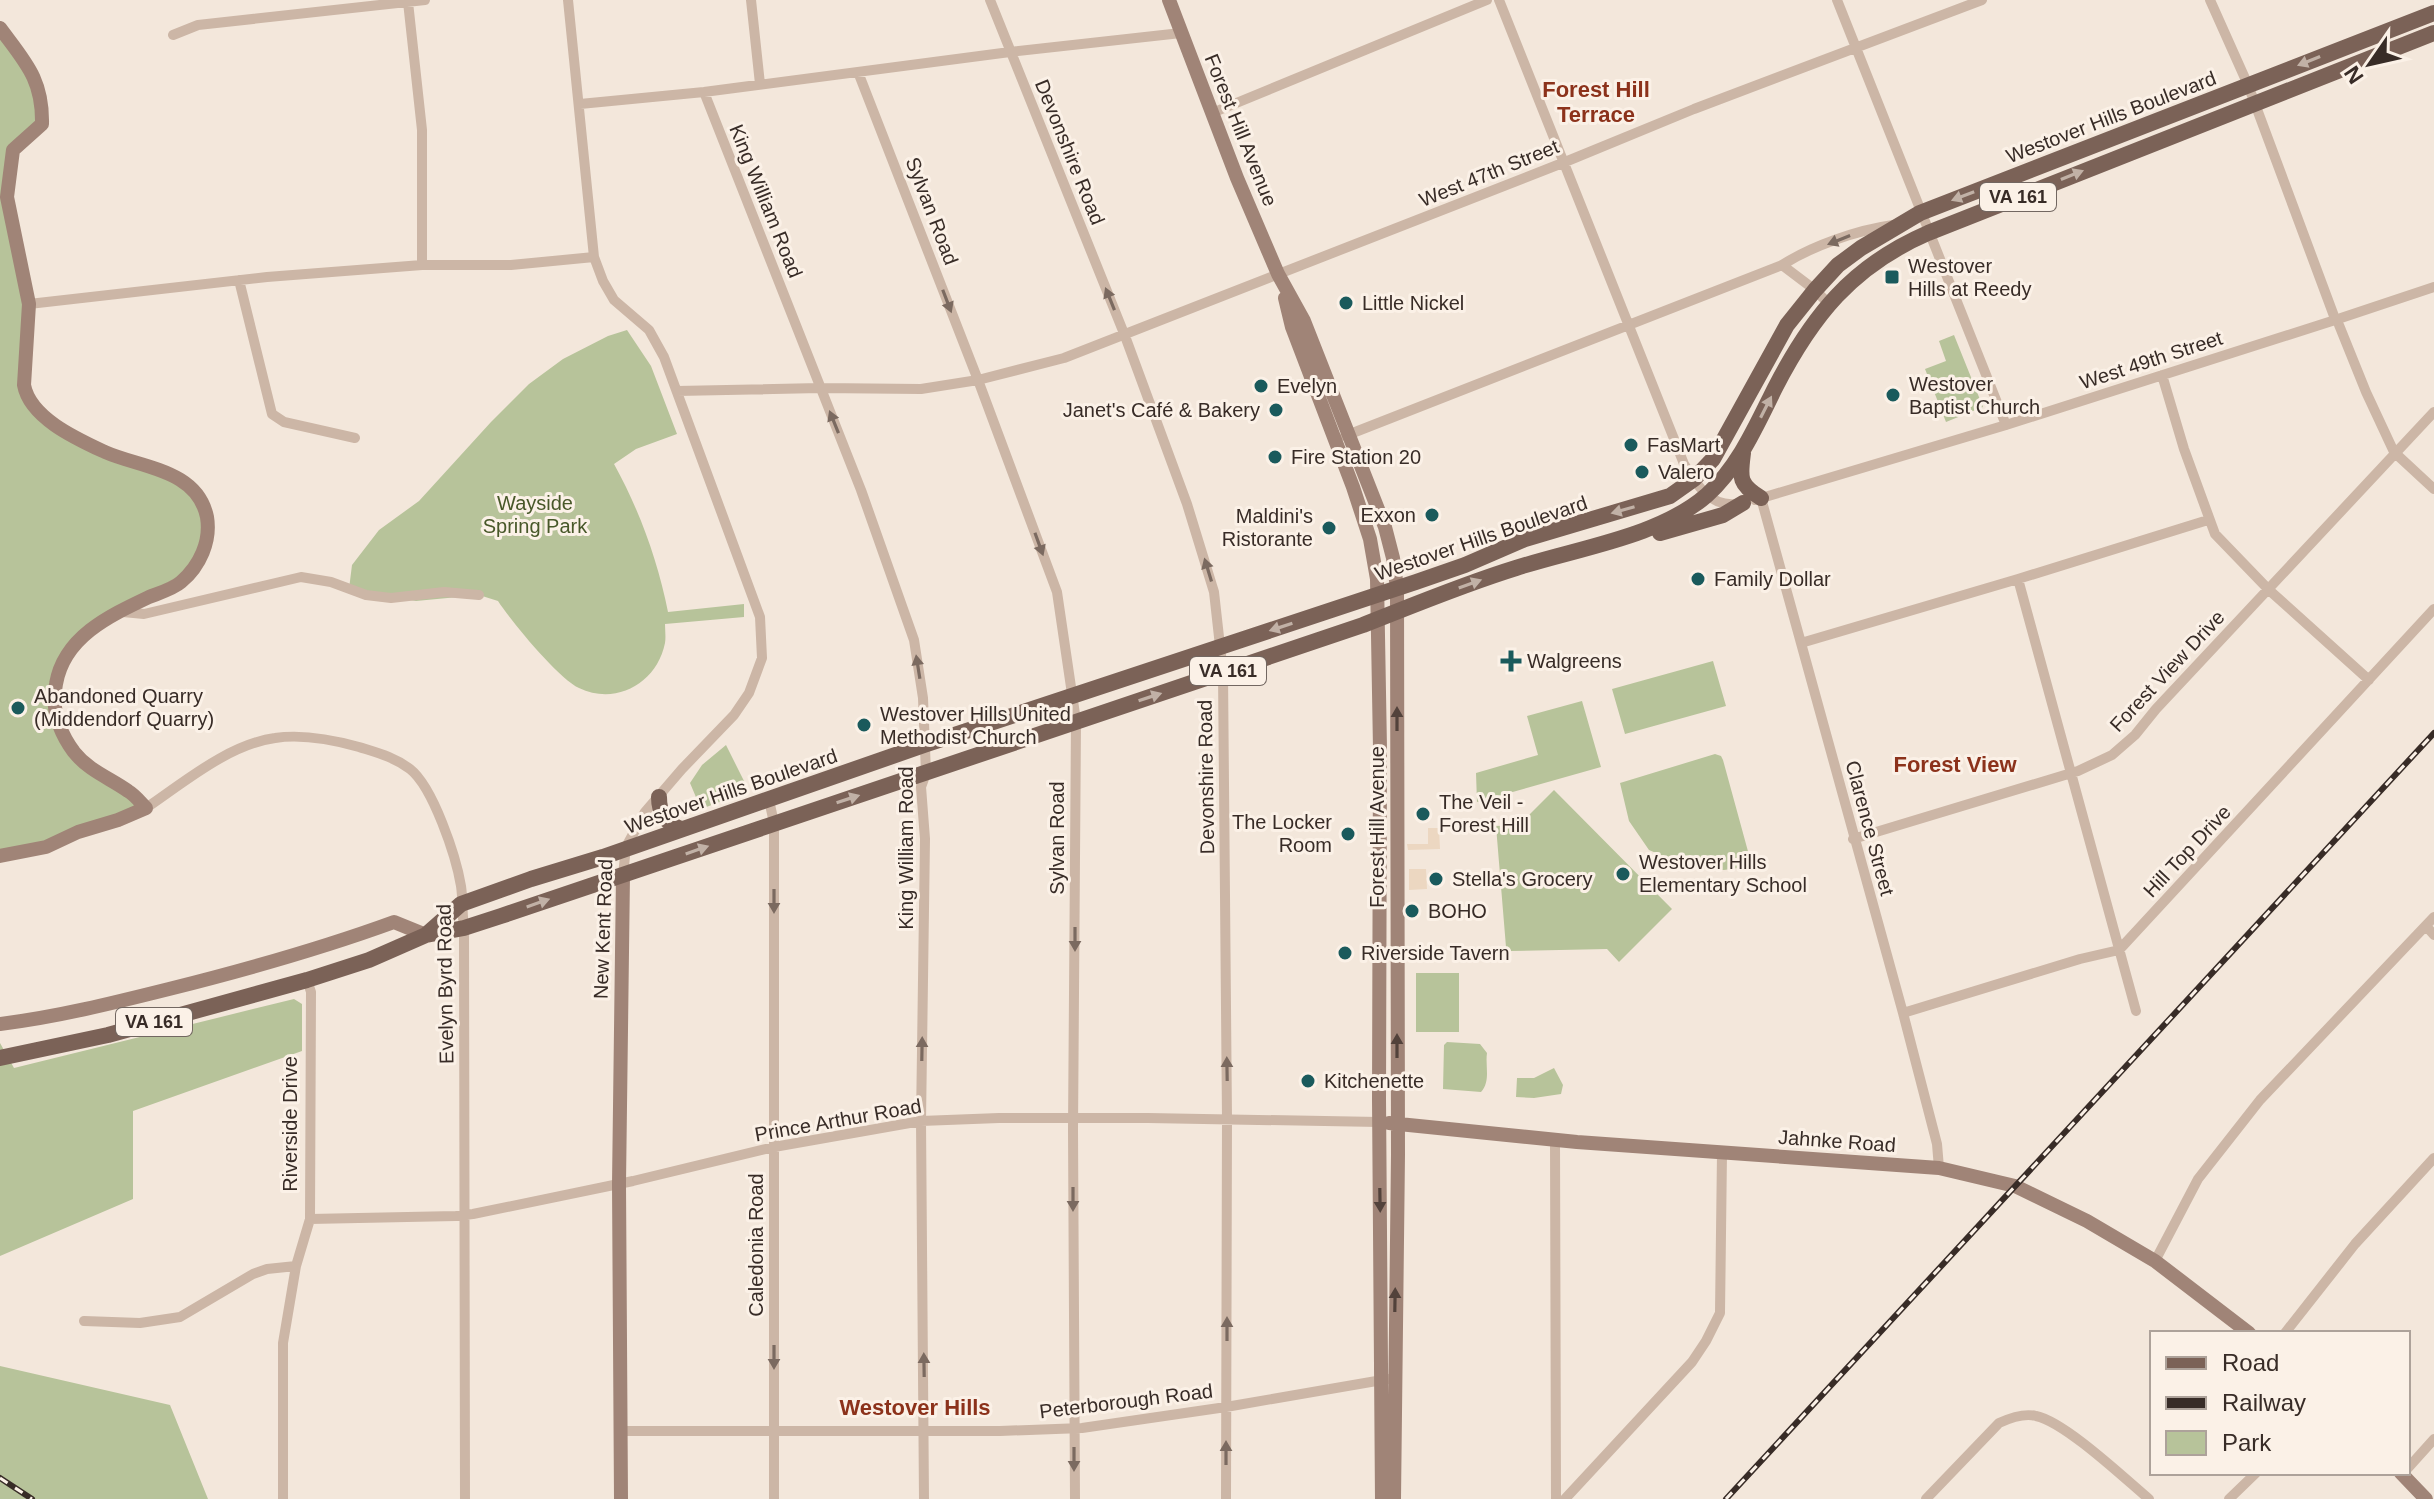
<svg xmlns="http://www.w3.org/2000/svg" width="2434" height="1499" font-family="Helvetica,sans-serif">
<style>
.green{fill:#b7c39a}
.plaza{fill:#ecd7c1}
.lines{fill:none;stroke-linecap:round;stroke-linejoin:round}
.street{stroke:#ccb6a6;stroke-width:10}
.secondary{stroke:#a08477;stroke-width:14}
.primary{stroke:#7b6257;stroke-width:16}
.rail-casing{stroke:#382c27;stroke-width:6}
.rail{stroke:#fbf1e7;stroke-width:3;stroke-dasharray:9;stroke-linecap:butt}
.oneway{fill:#c1b1a6}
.oneway2{fill:#7b6a60}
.oneway3{fill:#52423b}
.poi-dot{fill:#1a5a5c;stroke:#fbf1e7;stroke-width:3}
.labels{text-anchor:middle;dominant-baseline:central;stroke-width:6;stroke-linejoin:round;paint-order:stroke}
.shield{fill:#fbf1e7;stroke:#726761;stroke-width:2}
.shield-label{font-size:18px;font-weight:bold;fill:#382c27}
.street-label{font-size:20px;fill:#382c27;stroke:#fbf1e7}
.poi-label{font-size:20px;fill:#382c27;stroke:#fbf1e7;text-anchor:start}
.park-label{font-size:20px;fill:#485829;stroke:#fbf1e7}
.neighbourhood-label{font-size:22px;font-weight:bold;fill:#8c321b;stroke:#fbf1e7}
</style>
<rect width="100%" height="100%" fill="#f3e7db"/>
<path class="green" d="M0 28 33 73 42 124 13 150 7 197 29 304 24 385 50 422 173 475 207 516 196 566 103 621 57 675 66 740 146 808 0 856Z
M627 330 651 366 677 434 636 449 614 464C639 509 658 561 668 612L744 604V617L665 624C665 630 666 637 665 643 657 683 616 706 579 688 558 678 511 621 498 601L479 595 416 601 349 589 352 565 379 530 419 501 491 422 529 384 563 359 608 336Z
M1954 335 1983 407 1946 422 1925 369 1946 361 1939 341Z
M1713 661 1726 706 1625 734 1612 689Z
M1582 701 1601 767 1477 802 1476 773 1538 755 1527 716Z
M726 745 749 791 701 809 690 783 702 765Z
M1715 754 1721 756 1723 760 1752 866 1724 870 1691 868 1649 850 1629 821 1620 783Z
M1554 790 1672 909 1619 962 1607 949 1510 951 1506 947 1496 826 1519 825Z
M1459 973V1032H1416V973Z
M294 999 302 1004V1051L133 1111V1199L0 1256V1043L14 1068Z
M1447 1042 1480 1044 1487 1053C1485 1066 1491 1081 1481 1092L1443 1089 1444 1045Z
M1554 1068 1563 1085 1561 1094 1534 1098 1516 1097 1517 1078H1534Z
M0 1366 170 1405 208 1499H0Z"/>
<path class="plaza" d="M1428 828H1439L1440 849 1408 850 1407 844H1428Z
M1409 869H1426L1427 889 1409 890Z"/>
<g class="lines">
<path class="street" d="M568 0 594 257 603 281 614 300 649 330 664 357 760 617 762 658 749 693 734 715 682 769 645 812 626 847 623 875
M751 0 760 84
M990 0 1125 336 1187 504 1214 592 1223 673 1227 1119 1226 1499
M1499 0 1684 464C1696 484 1710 507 1736 504
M1837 0 2006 425
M2210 0 2248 85 2334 316
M408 2 422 130V265
M173 35 198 25 425 0
M858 72 978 380 1057 592 1076 721 1073 1130 1075 1499
M704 92 861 490 914 640 923 698 926 773 921 787 925 839 921 1121 924 1499
M580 104 704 92 1010 52 1181 33
M1212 113 1487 0
M1782 265 1815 290 1828 303
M239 280 272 414 284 422 355 438
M29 304 267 277 422 265H511L594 257
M2341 318 2434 287
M2339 325 2366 392 2394 452 2434 489
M2162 375 2184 449 2215 534 2269 590 2369 680
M677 391 820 388 921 389 978 380 1064 358 1565 162 1694 109 1982 0
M1345 436 1782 265C1812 246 1857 230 1893 225
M1761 498 1903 1013 1937 1144 1939 1168
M1755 500 2006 425 2332 321
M2018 579 2136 1011
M123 612 144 614 301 577 331 582 366 595 391 598 444 592 479 595
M1801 643 2018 579 2208 520
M769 800 774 823V1499
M146 808C183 783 229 744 275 738 301 734 334 740 359 747 378 753 394 757 410 769 433 787 456 856 461 886 463 899 462 914 464 928L465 1499
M1853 839 2078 771 2112 755 2135 735 2156 709 2434 412
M2426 926 2434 935
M1903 1013 2080 959 2119 950 2434 609
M1555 1140 1556 1499
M310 1219 456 1216 473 1214 633 1181 774 1147 921 1121 999 1118H1148L1379 1122
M2155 1261 2198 1179 2260 1100 2434 917
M84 1321 140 1323 180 1317 253 1274 267 1269 296 1266
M2285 1333 2355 1244 2434 1158
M620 1431H1000L1082 1428 1226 1407 1388 1379
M2408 1468 2434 1439
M283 1499V1343L296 1266 310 1219 311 992 307 980
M1565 1499 1692 1362 1706 1341 1720 1313 1722 1153
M1926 1499 1999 1423C2010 1418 2024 1413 2036 1416 2065 1422 2124 1478 2149 1499
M2229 1499 2256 1473"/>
<path class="secondary" d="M1169 0 1237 178 1278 274 1304 321 1385 527 1393 558 1397 588 1398 1154 1394 1499
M0 28C25 62 43 79 42 124L13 150 7 197 29 304 24 385C30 418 77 439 105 452 141 468 197 469 207 517 211 541 200 566 181 582 173 589 159 593 149 597 109 616 64 637 56 684 51 709 60 733 74 752 89 771 110 778 128 791 135 795 140 802 146 808L118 820 78 832 46 847 0 856
M1285 298 1292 327 1353 487 1370 539 1377 579 1380 749 1379 1099 1382 1499
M0 1024C57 1017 113 1003 169 989 245 970 320 949 394 922L426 935
M1389 1123 1577 1142 1939 1168 2015 1186 2087 1221 2155 1261 2249 1333
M2401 1473 2426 1499
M621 1499 619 1184 623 875"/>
<path class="primary" d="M1743 453C1740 477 1738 484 1761 498
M1660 533 1723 515 1743 503
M659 797C659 813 665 823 681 829
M427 934 461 904 531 879 603 857 924 745 1416 582 1465 565 1525 539 1670 496 1694 479 1713 459 1787 325 1815 290 1838 265 1861 248 1920 213 2434 13
M0 1058 108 1035 307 980 369 960 426 935 464 928 501 916 1363 625C1414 605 1464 584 1516 568 1577 548 1659 537 1707 495 1739 466 1756 426 1775 388 1812 316 1852 266 1928 233L2434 33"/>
<g class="rail-casing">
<path id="rail" d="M0 1478 32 1499
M1726 1499 2434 733"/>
</g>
<use href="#rail" class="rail"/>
</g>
<defs><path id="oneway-solid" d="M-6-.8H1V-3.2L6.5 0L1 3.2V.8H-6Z" transform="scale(2)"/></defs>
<g class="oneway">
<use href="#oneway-solid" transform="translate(2309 61) rotate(158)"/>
<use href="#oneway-solid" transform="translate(2072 175) rotate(-22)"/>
<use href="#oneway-solid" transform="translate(1963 196) rotate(159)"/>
<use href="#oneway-solid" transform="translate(1766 407) rotate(-63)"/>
<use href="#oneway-solid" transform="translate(1623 510) rotate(164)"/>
<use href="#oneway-solid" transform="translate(1470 584) rotate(-20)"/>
<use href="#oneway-solid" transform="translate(1281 627) rotate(162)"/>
<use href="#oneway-solid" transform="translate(1150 697) rotate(-18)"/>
<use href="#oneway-solid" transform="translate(848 799) rotate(-18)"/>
<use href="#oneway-solid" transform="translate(697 850) rotate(-19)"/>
<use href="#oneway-solid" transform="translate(538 903) rotate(-19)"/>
</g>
<g class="oneway2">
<use href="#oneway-solid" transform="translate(1839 240) rotate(158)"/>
<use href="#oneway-solid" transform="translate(1110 299) rotate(-112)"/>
<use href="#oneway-solid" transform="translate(947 301) rotate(69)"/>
<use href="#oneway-solid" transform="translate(834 422) rotate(-112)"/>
<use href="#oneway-solid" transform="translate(1039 544) rotate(70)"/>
<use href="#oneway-solid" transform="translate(1208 570) rotate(-107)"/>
<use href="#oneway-solid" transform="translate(918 667) rotate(-99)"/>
<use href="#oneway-solid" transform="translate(774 901) rotate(90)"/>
<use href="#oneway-solid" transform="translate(1075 939) rotate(90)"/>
<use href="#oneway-solid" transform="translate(922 1049) rotate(-89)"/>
<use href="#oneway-solid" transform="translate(1227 1069) rotate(-91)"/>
<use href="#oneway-solid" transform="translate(1073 1199) rotate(90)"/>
<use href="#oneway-solid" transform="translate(1227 1329) rotate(-90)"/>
<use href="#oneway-solid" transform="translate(774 1357) rotate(90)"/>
<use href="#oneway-solid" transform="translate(924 1365) rotate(-91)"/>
<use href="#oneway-solid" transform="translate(1226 1453) rotate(-90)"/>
<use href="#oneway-solid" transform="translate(1074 1459) rotate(90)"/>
</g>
<g class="oneway3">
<use href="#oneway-solid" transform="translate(1397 719) rotate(-90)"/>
<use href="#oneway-solid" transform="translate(1397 1046) rotate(-90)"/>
<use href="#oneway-solid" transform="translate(1380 1200) rotate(89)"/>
<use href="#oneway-solid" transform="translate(1395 1300) rotate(-89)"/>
</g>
<g class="poi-dot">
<rect x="1884" y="269" width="16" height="16" rx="4"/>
<circle cx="1346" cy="303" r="8"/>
<circle cx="1261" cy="386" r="8"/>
<circle cx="1893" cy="395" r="8"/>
<circle cx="1276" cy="410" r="8"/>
<circle cx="1631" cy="445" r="8"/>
<circle cx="1275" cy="457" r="8"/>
<circle cx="1642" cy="472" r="8"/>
<circle cx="1432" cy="515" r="8"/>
<circle cx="1329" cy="528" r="8"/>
<circle cx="1698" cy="579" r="8"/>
<path d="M1507 649h8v8h8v8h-8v8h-8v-8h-8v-8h8z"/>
<circle cx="18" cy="708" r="8"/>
<circle cx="864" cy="725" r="8"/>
<circle cx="1423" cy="814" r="8"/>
<circle cx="1348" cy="834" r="8"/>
<circle cx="1623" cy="874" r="8"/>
<circle cx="1436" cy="879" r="8"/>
<circle cx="1412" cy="911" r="8"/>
<circle cx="1345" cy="953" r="8"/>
<circle cx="1308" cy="1081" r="8"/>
</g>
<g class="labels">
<g class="shield">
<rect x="1980" y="183" width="76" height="28" rx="6"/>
<rect x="1190" y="657" width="76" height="28" rx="6"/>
<rect x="116" y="1008" width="76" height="28" rx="6"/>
</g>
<g class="shield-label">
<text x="2018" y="197">VA 161</text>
<text x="1228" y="671">VA 161</text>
<text x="154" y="1022">VA 161</text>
</g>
<g class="street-label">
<text transform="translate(2111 117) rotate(-21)">Westover Hills Boulevard</text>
<text transform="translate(1241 130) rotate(68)">Forest Hill Avenue</text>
<text transform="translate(1070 152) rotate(68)">Devonshire Road</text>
<text transform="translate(1489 173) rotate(-22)">West 47th Street</text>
<text transform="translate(766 201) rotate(68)">King William Road</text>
<text transform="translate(932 211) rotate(69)">Sylvan Road</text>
<text transform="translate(2151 360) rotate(-18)">West 49th Street</text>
<text transform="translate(1481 538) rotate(-19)">Westover Hills Boulevard</text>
<text transform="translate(2167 671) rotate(-47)">Forest View Drive</text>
<text transform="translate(1206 777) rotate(-91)">Devonshire Road</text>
<text transform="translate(731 791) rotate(-19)">Westover Hills Boulevard</text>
<text transform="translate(1377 827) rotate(-90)">Forest Hill Avenue</text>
<text transform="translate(1870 828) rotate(75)">Clarence Street</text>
<text transform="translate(1057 838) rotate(-90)">Sylvan Road</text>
<text transform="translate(906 848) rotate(-90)">King William Road</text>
<text transform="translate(2187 851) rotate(-47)">Hill Top Drive</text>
<text transform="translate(603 929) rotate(-88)">New Kent Road</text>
<text transform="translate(445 984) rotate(-91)">Evelyn Byrd Road</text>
<text transform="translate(838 1120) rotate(-10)">Prince Arthur Road</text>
<text transform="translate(290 1124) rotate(-90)">Riverside Drive</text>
<text transform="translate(1837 1141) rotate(4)">Jahnke Road</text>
<text transform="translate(756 1245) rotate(-90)">Caledonia Road</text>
<text transform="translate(1126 1401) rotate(-7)">Peterborough Road</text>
</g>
<g class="poi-label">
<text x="1908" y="266">Westover<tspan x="1908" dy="23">Hills at Reedy</tspan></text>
<text x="1362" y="303">Little Nickel</text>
<text x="1909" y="384">Westover<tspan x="1909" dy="23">Baptist Church</tspan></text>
<text x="1277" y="386">Evelyn</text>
<text x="1260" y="410" text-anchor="end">Janet's Café &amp; Bakery</text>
<text x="1647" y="445">FasMart</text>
<text x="1291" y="457">Fire Station 20</text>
<text x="1658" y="472">Valero</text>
<text x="1416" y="515" text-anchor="end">Exxon</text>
<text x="1313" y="516" text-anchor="end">Maldini's<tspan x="1313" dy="23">Ristorante</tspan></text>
<text x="1714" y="579">Family Dollar</text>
<text x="1527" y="661">Walgreens</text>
<text x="34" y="696">Abandoned Quarry<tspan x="34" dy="23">(Middendorf Quarry)</tspan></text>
<text x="880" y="714">Westover Hills United<tspan x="880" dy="23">Methodist Church</tspan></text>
<text x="1439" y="802">The Veil -<tspan x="1439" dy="23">Forest Hill</tspan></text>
<text x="1332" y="822" text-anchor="end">The Locker<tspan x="1332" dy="23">Room</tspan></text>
<text x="1639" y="862">Westover Hills<tspan x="1639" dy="23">Elementary School</tspan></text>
<text x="1452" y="879">Stella's Grocery</text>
<text x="1428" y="911">BOHO</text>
<text x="1361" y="953">Riverside Tavern</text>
<text x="1324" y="1081">Kitchenette</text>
</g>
<g class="park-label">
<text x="535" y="503">Wayside<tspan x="535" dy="23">Spring Park</tspan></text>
</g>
<g class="neighbourhood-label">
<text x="1596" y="89">Forest Hill<tspan x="1596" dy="25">Terrace</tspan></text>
<text x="1955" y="764">Forest View</text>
<text x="915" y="1407">Westover Hills</text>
</g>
</g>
<rect x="2150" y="1331" width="260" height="144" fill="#fbf1e7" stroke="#ada29a" stroke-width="2"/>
<rect x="2166" y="1357" width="40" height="12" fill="#7b6257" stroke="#ada29a" stroke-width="2"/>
<text x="2222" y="1371" font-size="24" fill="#382c27">Road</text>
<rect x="2166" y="1397" width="40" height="12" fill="#382c27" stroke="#ada29a" stroke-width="2"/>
<text x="2222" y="1411" font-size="24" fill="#382c27">Railway</text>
<rect x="2166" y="1431" width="40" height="24" fill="#b7c39a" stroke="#ada29a" stroke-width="2"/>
<text x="2222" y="1451" font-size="24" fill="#382c27">Park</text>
<g transform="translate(2370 64) rotate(236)" stroke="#fbf1e7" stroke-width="6" paint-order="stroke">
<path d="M0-6L14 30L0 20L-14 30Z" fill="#382c27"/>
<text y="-12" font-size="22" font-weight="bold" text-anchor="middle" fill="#382c27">N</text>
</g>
</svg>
